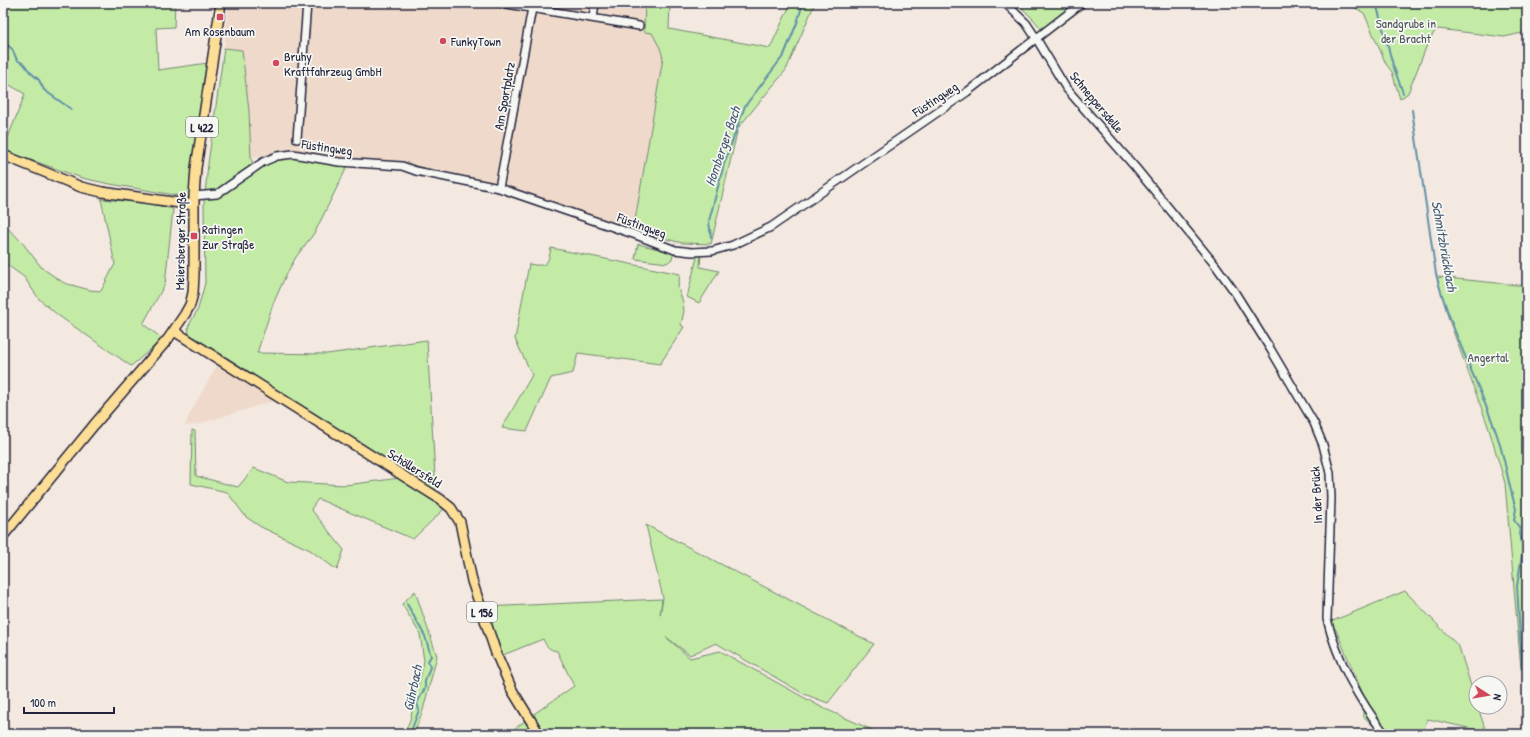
<svg xmlns="http://www.w3.org/2000/svg" width="1530" height="737" font-family="'Patrick Hand',sans-serif">
<style>
.built{fill:#efd9ca}
.green{fill:#c3eba6;stroke:#728670}
.lines{fill:none;stroke-linecap:round;stroke-linejoin:round}
.stream{stroke:#6490a8;stroke-width:2}
.minor-casing{stroke:#22223b;stroke-width:10}
.major-casing{stroke:#22223b;stroke-width:12}
.minor{stroke:#f6f6f2;stroke-width:7}
.major{stroke:#fdde96;stroke-width:9}
.poi-dot{fill:#d1495b;stroke:#f6f6f2;stroke-width:1.5}
.labels{text-anchor:middle;dominant-baseline:central;stroke-width:3.5;stroke-linejoin:round;paint-order:stroke}
.shield{fill:#f6f6f2;stroke:#626272;stroke-width:1}
.shield-label{font-size:12px;font-weight:bold;fill:#22223b}
.park-label{font-size:13px;fill:#4a5456;stroke:#f6f6f2}
.poi-label{font-size:13px;fill:#22223b;stroke:#f6f6f2;text-anchor:start}
.street-label{font-size:13px;fill:#22223b;stroke:#f6f6f2}
.water-label{font-size:14px;font-style:italic;fill:#435972;stroke:#f6f6f2}
</style>
<rect width="100%" height="100%" fill="#f3e9e0"/>
<filter id="ink" filterUnits="userSpaceOnUse"><feTurbulence type="fractalNoise" baseFrequency=".025" numOctaves="2"/><feDisplacementMap in="SourceGraphic" scale="8" xChannelSelector="R" yChannelSelector="G"/><feConvolveMatrix kernelMatrix="1 2 1 2 8 2 1 2 1" color-interpolation-filters="sRGB"/></filter>
<g filter="url(#ink)">
<path class="built" d="M229 3H645L652 33 660 48 663 58 634 226 632 230 516 189 443 174 386 160 355 162 330 159 290 150 251 158 249 111 242 51 224 48Z
M218 364 276 400 195 425 185 426 189 415Z"/>
<path class="green" d="M3 3H175L174 27 156 28 158 70 208 63 190 193 187 197 110 184 82 178 3 150 25 94 3 81Z
M645 3H670L669 29 770 48 791 3H815L786 70 738 128 711 244 682 243 632 230 634 226 663 58 660 48 652 33 644 32Z
M1017 3H1078L1043 31 1035 21Z
M1347 3H1527V32L1504 37 1438 29 1435 31 1427 45 1408 93 1400 99 1392 72 1386 64 1364 13Z
M224 48 242 50 249 111 251 158 255 170 273 161 292 158 348 165 315 232 296 257 286 275 273 304 257 353 327 354 427 340 436 492 189 334 188 327 198 309 205 283 204 204 208 164Z
M101 199 149 203 173 209 165 284 143 324 163 339 131 366 59 316 39 299 24 277 3 262V224L21 241 42 268 64 283 90 290 101 291 115 264Z
M638 244 674 253 672 259 667 263 635 259Z
M551 248 680 274 678 288 683 302 684 311 681 325 684 327 660 364 578 353 573 373 551 378 527 431 502 428 532 375 515 339 529 264C546 267 548 265 551 248Z
M698 253 701 254 700 267 719 271 699 303 687 297Z
M1437 277 1527 286V698L1523 669H1521L1505 483 1488 426 1449 320Z
M192 430 195 431 196 476 238 487 254 468 288 482 346 485 400 478 446 507 413 539 318 499 311 509 344 550 337 570 310 550 261 527 246 517 227 492 191 484Z
M646 525 874 644 828 703 804 694 716 643 690 655 666 637 690 658 720 651 821 707 881 734H542L531 716 574 686 557 651C549 650 546 646 543 639L503 655 484 607 662 599 660 615 663 598Z
M415 591 437 656 423 710 414 734H404L410 720 424 661 420 634 402 604Z
M1405 591 1459 647 1476 702V707H1478L1486 732 1428 719 1421 734H1382L1363 716V694L1336 630 1330 622Z
M526 720 536 734H508Z"/>
<g class="lines">
<path class="stream" d="M1376 3 1393 65 1403 93
M3 41 12 49 17 60 24 64 30 72 39 80 44 90 71 109
M1412 110 1436 274C1450 329 1477 379 1496 432 1505 457 1508 484 1516 509L1514 520 1519 527 1523 549 1517 586 1522 666C1526 672 1524 678 1527 683
M711 238 709 221 724 164 745 106 784 55 797 23 803 3
M407 604 425 636 431 656 428 661 430 667 425 681V688L417 703 419 710 410 734"/>
<g class="minor-casing">
<path id="minor" d="M501 3 639 26
M1005 3 1026 23 1036 38 1066 88 1135 167 1216 266 1234 291 1271 350 1314 423 1323 445 1330 473 1331 498 1327 619C1337 660 1359 701 1385 734
M593 18 595 3
M297 139 307 3
M499 188 532 8
M194 196 217 194 263 162 277 156 293 154 339 162 402 166 416 171 499 188 636 235 675 250 692 252 712 251 733 245 771 227 967 92 1082 3"/>
</g>
<g class="major-casing">
<path id="major" d="M3 155 81 187 102 192 194 205
M174 331 440 499 451 508 460 522 472 581 496 653 512 690 539 734
M3 536 94 425 168 339 185 314 190 305 193 293 194 275V196L196 168 221 3"/>
</g>
<use href="#minor" class="minor"/>
<use href="#major" class="major"/>
</g>
</g>
<g class="poi-dot">
<rect x="216" y="13" width="8" height="8" rx="2"/>
<circle cx="443" cy="41" r="4"/>
<circle cx="276" cy="63" r="4"/>
<rect x="190" y="232" width="8" height="8" rx="2"/>
</g>
<g class="labels">
<g class="shield">
<rect x="186" y="117" width="32" height="20" rx="3"/>
<rect x="467" y="602" width="30" height="20" rx="3"/>
</g>
<g class="shield-label">
<text x="202" y="127">L 422</text>
<text x="482" y="612">L 156</text>
</g>
<g class="park-label">
<text x="1406" y="23">Sandgrube in<tspan x="1406" dy="15">der Bracht</tspan></text>
<text x="1488" y="357">Angertal</text>
</g>
<g class="poi-label">
<text x="220" y="31" text-anchor="middle">Am Rosenbaum</text>
<text x="451" y="41">FunkyTown</text>
<text x="284" y="56">Bruhy<tspan x="284" dy="15">Kraftfahrzeug GmbH</tspan></text>
<text x="202" y="229">Ratingen<tspan x="202" dy="15">Zur Straße</tspan></text>
</g>
<g class="street-label">
<text transform="translate(504 96) rotate(-80)">Am Sportplatz</text>
<text transform="translate(935 99) rotate(-34)">Füstingweg</text>
<text transform="translate(1097 102) rotate(50)">Schneppersdelle</text>
<text transform="translate(327 147) rotate(8)">Füstingweg</text>
<text transform="translate(642 225) rotate(20)">Füstingweg</text>
<text transform="translate(180 241) rotate(-89)">Meiersberger Straße</text>
<text transform="translate(415 468) rotate(32)">Schöllersfeld</text>
<text transform="translate(1316 495) rotate(-93)">In der Brück</text>
</g>
<g class="water-label">
<text transform="translate(722 146) rotate(-71)">Homberger Bach</text>
<text transform="translate(1445 246) rotate(80)">Schmitzbrückbach</text>
<text transform="translate(412 688) rotate(-78)">Gührbach</text>
</g>
</g>
<rect width="1530" height="737" fill="none" stroke="#f6f6f2" stroke-width="16"/>
<rect x="8" y="8" width="1514" height="721" fill="none" stroke="#22223b" stroke-width="1.5" filter="url(#ink)"/>
<g transform="translate(1488 695) rotate(102)"><circle r="19" fill="#f6f6f2" stroke="#a1a1a9"/>
<path d="M0-3L7 15L0 10L-7 15Z" fill="#d1495b"/>
<text y="-6" font-size="11" font-weight="bold" text-anchor="middle" fill="#22223b">N</text>
</g>
<path d="M24 707v6h90v-6" fill="none" stroke="#22223b" stroke-width="2"/>
<text x="30" y="707" font-size="12" fill="#22223b" stroke="#f6f6f2" stroke-width="3" paint-order="stroke">100 m</text>
</svg>
